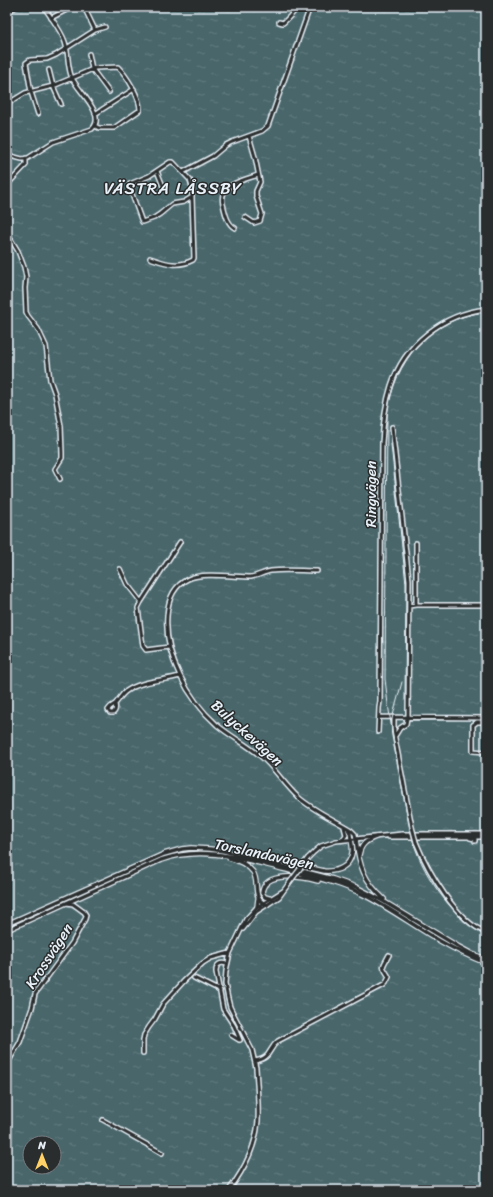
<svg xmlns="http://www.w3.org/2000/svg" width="493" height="1197" font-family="Sriracha,sans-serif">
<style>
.water{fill:url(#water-ripples);stroke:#889ea3;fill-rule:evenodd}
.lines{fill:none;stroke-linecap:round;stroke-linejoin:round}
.minor-casing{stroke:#e8f1f8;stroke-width:6}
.major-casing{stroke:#e8f1f8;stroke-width:6}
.minor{stroke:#2a2d2e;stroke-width:3}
.major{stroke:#2a2d2e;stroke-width:3.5}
.rail{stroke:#e8f1f8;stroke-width:1}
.minor-bridge-casing{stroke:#e8f1f8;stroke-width:6;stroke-linecap:butt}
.minor-bridge{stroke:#2a2d2e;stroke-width:3}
.labels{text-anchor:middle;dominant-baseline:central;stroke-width:3;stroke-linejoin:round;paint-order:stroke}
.street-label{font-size:15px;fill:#e8f1f8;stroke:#2a2d2e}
.quarter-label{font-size:17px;letter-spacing:1px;fill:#e8f1f8;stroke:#2a2d2e}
</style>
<defs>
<pattern id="water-ripples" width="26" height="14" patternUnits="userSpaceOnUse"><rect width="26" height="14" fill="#48666a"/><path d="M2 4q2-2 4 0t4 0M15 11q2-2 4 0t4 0" fill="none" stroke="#627c80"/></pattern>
</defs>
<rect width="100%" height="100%" fill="#403e3c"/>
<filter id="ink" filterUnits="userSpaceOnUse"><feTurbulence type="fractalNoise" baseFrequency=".025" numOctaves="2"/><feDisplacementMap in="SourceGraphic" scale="8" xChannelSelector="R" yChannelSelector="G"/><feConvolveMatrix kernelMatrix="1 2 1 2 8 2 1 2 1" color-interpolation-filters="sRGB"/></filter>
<g filter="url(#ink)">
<path class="water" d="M7 7H486V1190H7ZM30 1143H54V1167H30Z"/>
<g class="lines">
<g class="minor-casing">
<path id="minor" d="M84 7 95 30
M7 12 16 7
M51 18 72 7
M279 22 283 23C289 18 293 12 299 7
M7 35V34
M89 54 92 69 109 92
M49 70 53 86 61 104
M7 104 25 93 53 86 72 78 95 68 118 67C127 76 140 97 140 110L114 128H99L95 126
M38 114 31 92 26 63 30 60 47 59 56 55 95 30 105 27
M95 114 134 89
M7 155 22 159 28 158 53 142 92 129C107 115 78 91 72 78 67 67 69 54 65 42 61 30 51 18 44 7
M157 171 163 186
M183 172 213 156 226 145 232 142 262 131 268 126 310 7
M7 185 26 165V158
M245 217 254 223 260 221 262 214 256 196V191L260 182 255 157 249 136
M235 228C227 224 225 212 223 204 218 184 244 180 258 175
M7 233 18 251 24 267 26 277 25 288 26 312 28 316 38 329 46 346 50 380 55 394 61 426 62 453V458L55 469 60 479
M150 258C165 263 177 268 193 260L194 258 192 197 184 202 172 204 160 214 154 218 142 222 129 186 130 184 149 176 170 162H173L190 180 192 187V197
M392 427 409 580 408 718
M120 569 127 584 141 602
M317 571C302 571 286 569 271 571 264 572 258 576 251 577 234 577 203 572 188 579 173 586 168 600 167 616 164 656 188 699 217 725 230 736 246 744 259 755 274 767 284 784 298 797 314 811 333 819 351 830L355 834 356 839
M416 605H486
M409 606 416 605V543
M169 647 146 650 143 646 138 608 141 602 180 542
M115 704C116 708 116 711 113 713H110L108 710C110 706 112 706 115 704 119 700 121 695 125 692 141 680 163 681 180 676
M379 717 486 718
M394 718V733L412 827
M486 722H477L473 725V751L486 752
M378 732 379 708 380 701 382 443C383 424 385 405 391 386 404 344 443 314 486 309
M395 736 400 728 406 724 407 718
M348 829 350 833 351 840
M389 837H486
M470 838 475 839V841
M342 840 346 835 344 827
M416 842C427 869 457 923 486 932
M308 858 314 852 321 846 336 841 402 834H486
M243 929 256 912 279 897 287 886
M227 964C220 962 216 964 216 972L223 1009 234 1026 240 1040
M194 978 220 991
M231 1035 239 1040
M143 1053V1040L144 1035 149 1027 155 1019 163 1004 184 981 203 963 211 958 230 953
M255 1061C272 1058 267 1050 278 1041L384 985 386 983 389 977C382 964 381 970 389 955
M7 1064 20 1042 32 1008 35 994 72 943 85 919 86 915 84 912 73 904 67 903
M103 1120 162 1153
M229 1190C244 1170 256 1147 258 1121 259 1105 257 1085 256 1068L252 1050 230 1007 228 999 225 984 226 971 230 953 246 919 257 907 283 891"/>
</g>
<g class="major-casing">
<path id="major" d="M356 839C359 866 364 881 384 899
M254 855 324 871C337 872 350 867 352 853 353 849 352 844 351 840
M359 855C361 844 366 841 376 837
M229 858C237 860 247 864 253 872 260 883 251 899 267 905
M272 899 265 897 262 893C264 870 303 877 318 881
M257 907 258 899
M7 924 164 854 182 849 191 848 210 849 224 851 333 879 356 887 383 901 459 947 472 954 486 959
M7 930 161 860C202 845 243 859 283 869 310 876 339 882 364 895 390 908 414 926 440 941 454 949 470 957 486 963"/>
</g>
<use href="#minor" class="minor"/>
<use href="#major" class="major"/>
<path class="rail" d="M486 312C429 318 394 361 387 415L385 679C388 710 394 741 399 772 404 796 407 819 413 841 425 880 453 916 486 937
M391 444 406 584 405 700
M392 719 402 682"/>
<g class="minor-bridge-casing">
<path id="minor-bridge" d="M412 827 416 842
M287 886 308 858"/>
</g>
<use href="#minor-bridge" class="minor-bridge"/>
</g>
</g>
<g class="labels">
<g class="street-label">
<text transform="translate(371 494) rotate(-90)">Ringvägen</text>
<text transform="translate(247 733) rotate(42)">Bulyckevägen</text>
<text transform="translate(264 854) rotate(12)">Torslandavägen</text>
<text transform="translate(49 956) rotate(-57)">Krossvägen</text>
</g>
<g class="quarter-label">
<text x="173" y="188">VÄSTRA LÅSSBY</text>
</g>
</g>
<rect width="493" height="1197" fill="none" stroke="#2a2d2e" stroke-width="24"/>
<rect x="12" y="12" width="469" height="1173" fill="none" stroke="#e8f1f8" stroke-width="1.5" filter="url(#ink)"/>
<g transform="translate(42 1155)"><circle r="19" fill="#2a2d2e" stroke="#767b7f"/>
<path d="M0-3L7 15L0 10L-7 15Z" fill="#ffd166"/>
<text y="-6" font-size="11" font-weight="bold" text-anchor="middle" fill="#e8f1f8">N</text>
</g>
</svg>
